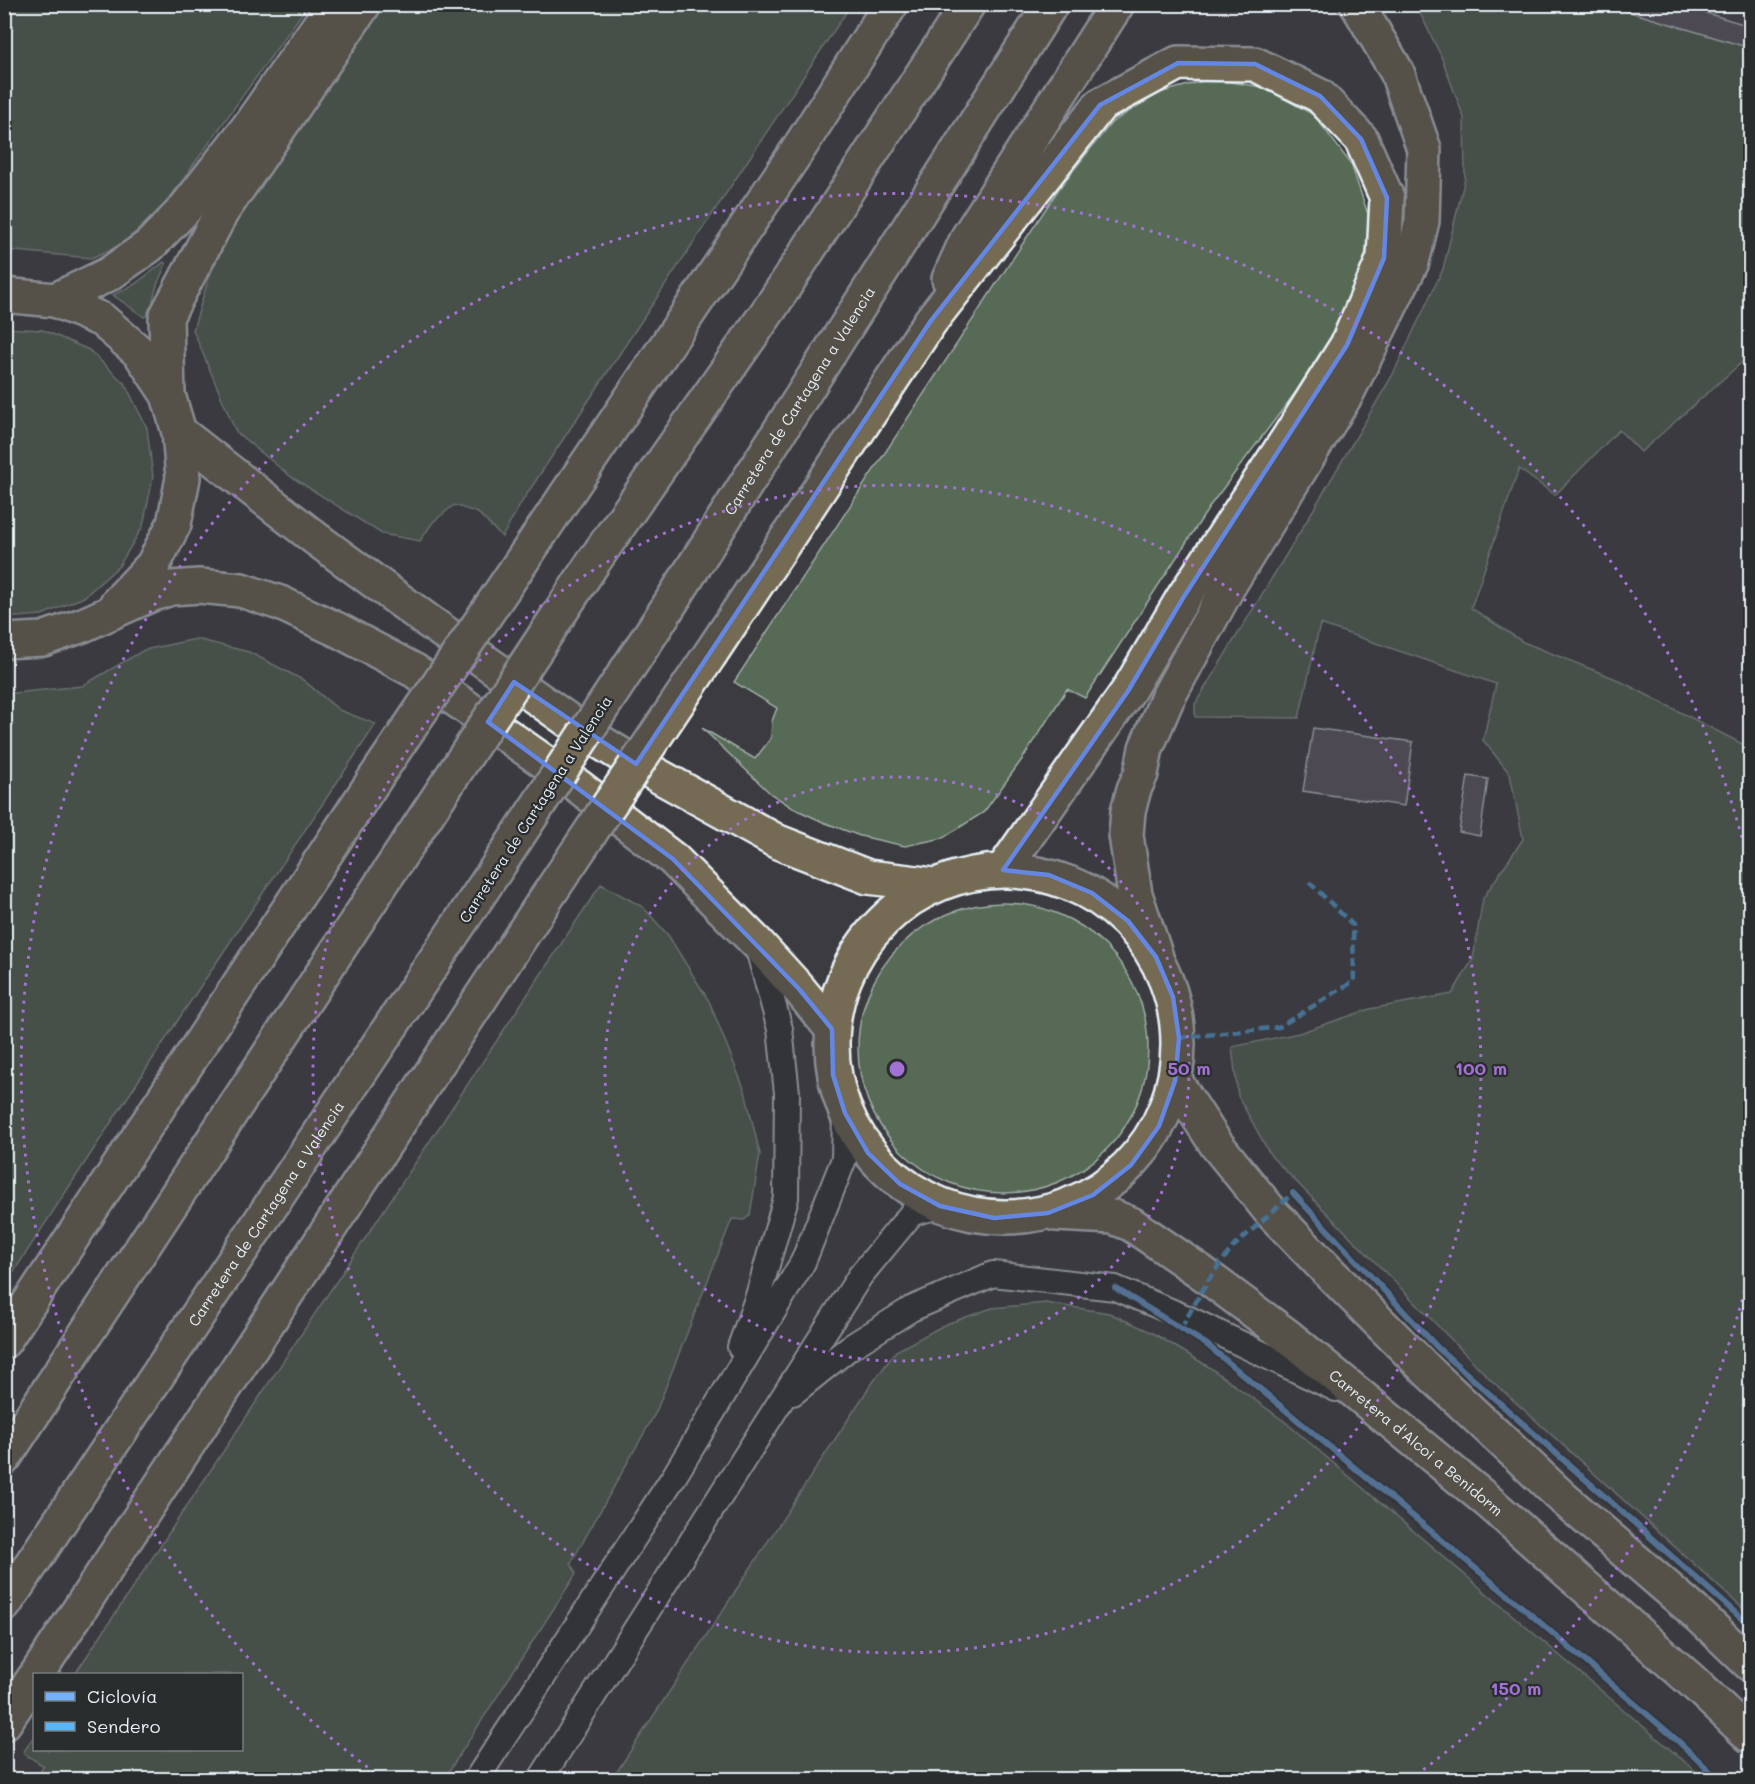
<svg xmlns="http://www.w3.org/2000/svg" width="1755" height="1784" font-family="Mali,sans-serif">
<style>
.built{fill:#47454d}
.green{fill:#576b56;stroke:#a0aea7;stroke-width:1.5}
.building{fill:#645b6b;stroke:#e8f1f8;stroke-width:1.5}
.lines{fill:none;stroke-linecap:round;stroke-linejoin:round}
.service-casing{stroke:#e8f1f8;stroke-width:28}
.primary-casing{stroke:#e8f1f8;stroke-width:38}
.trunk-casing{stroke:#e8f1f8;stroke-width:38}
.service{stroke:#2a2d2e;stroke-width:24}
.primary{stroke:#746b52;stroke-width:33}
.trunk{stroke:#746b52;stroke-width:33}
.trunk-bridge-casing{stroke:#e8f1f8;stroke-width:38;stroke-linecap:butt}
.trunk-bridge{stroke:#746b52;stroke-width:33}
.quiet{stroke:#59b6f9;stroke-width:4.5;stroke-dasharray:9 4.5;stroke-linecap:butt}
.cycleway-casing{stroke:#2a2d2e;stroke-width:10}
.cycleway{stroke:#73b2f8;stroke-width:6}
.marked{fill:none;stroke:#6487e3;stroke-width:4.5;stroke-linejoin:round}
.ring{fill:none;stroke:#a171d3;stroke-width:3;stroke-dasharray:3 6}
.labels{text-anchor:middle;dominant-baseline:central;stroke-width:4.5;stroke-linejoin:round;paint-order:stroke}
.street-label{font-size:15px;fill:#e8f1f8;stroke:#2a2d2e}
.centre{fill:#a171d3;stroke:#2a2d2e;stroke-width:3}
.ring-label{font-size:18px;text-anchor:middle;font-weight:bold;fill:#a171d3;stroke:#2a2d2e;stroke-width:4.5;stroke-linejoin:round;paint-order:stroke}
</style>
<rect width="100%" height="100%" fill="#3b3b40"/>
<filter id="ink" filterUnits="userSpaceOnUse"><feTurbulence type="fractalNoise" baseFrequency=".0167" numOctaves="2"/><feDisplacementMap in="SourceGraphic" scale="12" xChannelSelector="R" yChannelSelector="G"/><feConvolveMatrix kernelMatrix="1 2 1 2 8 2 1 2 1" color-interpolation-filters="sRGB"/></filter>
<g filter="url(#ink)">
<path class="built" d="M1501 5H1750V48L1617 8Z"/>
<path class="green" d="M5 4H308V5L164 206 121 245 91 258 5 250Z
M1501 4 1617 8 1750 48V355L1641 452 1619 430 1555 495 1519 469 1471 608 1523 642 1616 679 1750 748V1615L1491 1380 1271 1156 1238 1096 1232 1047 1299 1033 1370 1009 1452 994 1473 959 1483 898 1523 839 1510 774 1483 740 1496 684 1320 624 1299 718 1195 717V704L1303 527 1392 376 1443 269 1465 178 1464 118 1441 56 1416 5Z
M385 5H851L597 388 523 500 502 537 478 513 454 505 433 522 420 541 382 534 290 476 236 432 193 330 208 280 238 213Z
M1210 79 1263 87 1314 115 1351 164 1371 223 1360 282 1326 352 1212 503 1085 698 1067 689 1023 758 984 812 943 838 905 846 860 836 823 822 793 808 771 794 702 728 755 759 771 738 772 721 777 708 734 682 1060 187 1112 122 1159 93Z
M164 262 166 264 157 285 149 315 144 317 113 295 135 284Z
M4 328 43 330 89 350 125 384 147 428 153 477 143 526 119 566 84 597 42 615 5 618Z
M196 639 249 652 303 680 339 710 376 724 182 1014 5 1285V694L82 686 144 650Z
M601 884 643 907 668 935 709 1001 745 1091 760 1154 750 1215 744 1220 732 1219 656 1412 571 1563 576 1574 444 1779H35L44 1766 23 1753 34 1736V1750H242V1674H75Z
M858 1048a145 145 0 1 1 290 0a145 145 0 1 1-290 0Z
M1046 1303 1109 1313 1153 1333 1209 1367 1284 1421 1705 1779H612L868 1389 896 1351 946 1324 992 1308Z"/>
<path class="building" d="M1583 4H1612L1611 8Z
M1618 4H1676L1750 26V48L1617 8Z
M1313 728 1413 742 1404 806 1303 791Z
M1468 776 1488 779 1480 836 1459 832Z"/>
<g class="lines">
<g class="service-casing">
<path id="service" d="M740 1347 758 1296 786 1198 787 1093 780 1029 757 945
M793 1393 849 1348 911 1309 993 1274 1115 1288 1187 1318 1336 1389
M476 1780 675 1475 803 1262 844 1159 845 1113
M540 1780 860 1276 912 1213 940 1206"/>
</g>
<g class="primary-casing">
<g id="primary">
<path d="M4 295 55 300 102 320 140 353 168 395 179 432 183 478 174 524 153 565 117 603"/>
<path d="M179 432 315 538 428 621 589 735 628 759 778 842 868 877 934 885"/>
<path d="M4 641 43 639 83 625 150 595 171 588 199 586 241 590 280 603 338 630 415 671 566 777 673 859 757 943 799 989 832 1029"/>
<circle cx="1005" cy="1044" r="173"/>
<path d="M1175 1081 1216 1144 1271 1212 1325 1268 1429 1372 1564 1499 1701 1617 1750 1664"/>
<path id="s1" d="M1056 1214 1113 1217 1131 1224 1201 1272 1286 1335 1489 1502 1692 1681 1750 1736"/>
</g>
</g>
<g class="trunk-casing">
<g id="trunk">
<path d="M949 279 968 237 1117 4"/>
<path d="M55 300 109 274 149 246 184 210 247 129 334 4"/>
<path d="M168 395 166 317 221 213 364 4"/>
<path d="M542 531 799 148 891 4"/>
<path d="M594 561 773 304 968 4"/>
<path id="s2" d="M663 615 1051 4"/>
<path d="M711 653 930 322 1100 105 1178 63 1255 64 1320 96 1361 139 1387 198 1384 258 1347 345 1289 437 1183 598 1128 691 1003 870"/>
<path d="M1156 957 1135 894 1126 835 1128 811 1134 789 1141 774 1146 748 1167 699 1229 585 1347 393 1412 262 1422 221 1424 149 1397 72 1357 4"/>
<path d="M4 1341 374 780"/>
<path d="M4 1458 424 819"/>
<path id="s3" d="M4 1605 500 863"/>
<path d="M37 1674 541 906"/>
<path d="M4 1723 34 1678"/>
</g>
</g>
<use href="#service" class="service"/>
<use href="#primary" class="primary"/>
<use href="#trunk" class="trunk"/>
<g class="trunk-bridge-casing">
<path id="trunk-bridge" d="M374 780 542 531
M424 819 594 561
M500 863 663 615
M541 906 711 653"/>
</g>
<use href="#trunk-bridge" class="trunk-bridge"/>
<path class="quiet" d="M1179 1038 1279 1027 1354 981 1353 925 1306 879
M1181 1328 1209 1279 1232 1248 1293 1193"/>
<g class="cycleway-casing">
<path id="cycleway" d="M1293 1193 1438 1348 1750 1626
M1115 1288 1206 1344 1522 1607 1677 1740 1719 1780"/>
</g>
<use href="#cycleway" class="cycleway"/>
</g>
</g>
<path d="M0 0H1755V1784H0ZM1178 63 1255 64 1320 96 1361 139 1387 198 1384 258 1347 345 1183 598 1128 691 1003 870 1049 875 1092 893 1128 921 1156 957 1173 997 1179 1038 1175 1081 1159 1126 1131 1165 1093 1195 1048 1213 994 1218 940 1206 900 1184 868 1153 845 1113 833 1075 832 1029 799 989 673 859 488 722 514 682 636 764 930 322 1100 105Z" fill="#3b3b40" fill-opacity=".55" fill-rule="evenodd"/>
<path class="marked" d="M1178 63 1255 64 1320 96 1361 139 1387 198 1384 258 1347 345 1183 598 1128 691 1003 870 1049 875 1092 893 1128 921 1156 957 1173 997 1179 1038 1175 1081 1159 1126 1131 1165 1093 1195 1048 1213 994 1218 940 1206 900 1184 868 1153 845 1113 833 1075 832 1029 799 989 673 859 488 722 514 682 636 764 930 322 1100 105Z"/>
<g class="ring">
<circle cx="897" cy="1069" r="292"/>
<circle cx="897" cy="1069" r="584"/>
<path d="M1749 1273A876 876 0 0 1 1412 1778M382 1778A876 876 0 1 1 1749 865"/>
</g>
<g class="labels">
<g class="street-label">
<text stroke="none"><textPath href="#s2" startOffset="254">Carretera de Cartagena a Valencia</textPath></text>
<text transform="translate(535 809) rotate(-57)">Carretera de Cartagena a Valencia</text>
<text stroke="none"><textPath href="#s3" startOffset="471">Carretera de Cartagena a Valencia</textPath></text>
<text stroke="none"><textPath href="#s1" startOffset="436">Carretera d'Alcoi a Benidorm</textPath></text>
</g>
</g>
<circle cx="897" cy="1069" r="9" class="centre"/>
<g class="ring-label">
<text x="1189" y="1075">50 m</text>
<text x="1481" y="1075">100 m</text>
<text x="1516" y="1695">150 m</text>
</g>
<rect width="1755" height="1784" fill="none" stroke="#2a2d2e" stroke-width="24"/>
<rect x="12" y="12" width="1731" height="1760" fill="none" stroke="#e8f1f8" stroke-width="2" filter="url(#ink)"/>
<rect x="33" y="1673" width="210" height="78" fill="#2a2d2e" stroke="#767b7f" stroke-width="1.5"/>
<rect x="45" y="1692" width="30" height="9" fill="#73b2f8" stroke="#767b7f" stroke-width="1.5"/>
<text x="87" y="1703" font-size="18" fill="#e8f1f8">Ciclovía</text>
<rect x="45" y="1722" width="30" height="9" fill="#59b6f9" stroke="#767b7f" stroke-width="1.5"/>
<text x="87" y="1733" font-size="18" fill="#e8f1f8">Sendero</text>
</svg>
